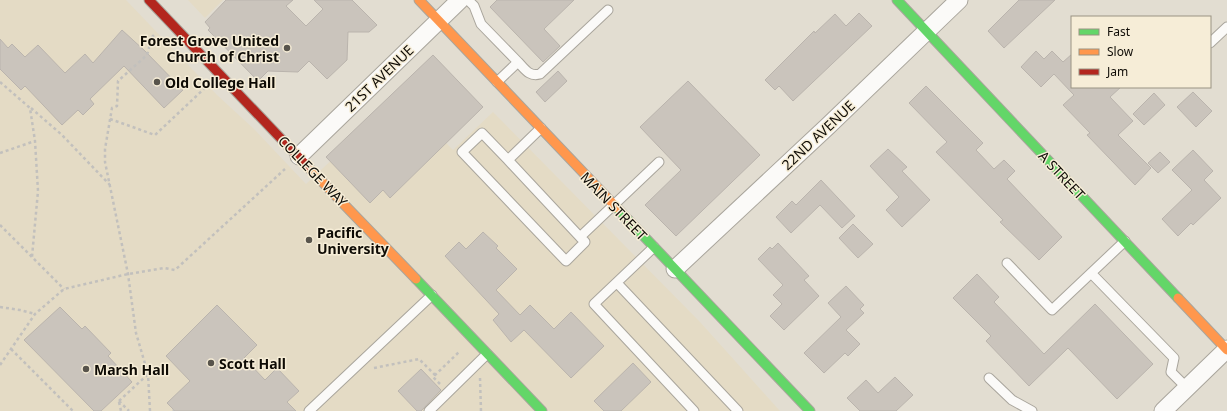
<svg xmlns="http://www.w3.org/2000/svg" width="1227" height="411" font-family="'Noto Sans',sans-serif">
<style>
.built{fill:#e4dbc5}
.building{fill:#cac4bc;stroke:#bab4ad}
.lines{fill:none;stroke-linecap:round;stroke-linejoin:round}
.lane-casing{stroke:#a9a59c;stroke-width:11}
.street-casing{stroke:#a9a59c;stroke-width:19}
.fast-casing{stroke:#a9a59c;stroke-width:11}
.slow-casing{stroke:#a9a59c;stroke-width:11}
.jam-casing{stroke:#a9a59c;stroke-width:11}
.path{stroke:#c2c0bd;stroke-width:2.5;stroke-dasharray:3 3;stroke-linecap:butt}
.lane{stroke:#fbfaf8;stroke-width:9}
.street{stroke:#fbfaf8;stroke-width:17}
.fast{stroke:#63d668;stroke-width:9}
.slow{stroke:#ff974d;stroke-width:9}
.jam{stroke:#b3261e;stroke-width:9}
.poi-dot{fill:#58544c;stroke:#f6edd7;stroke-width:1.5}
.labels{text-anchor:middle;dominant-baseline:central;stroke-width:3;stroke-linejoin:round;paint-order:stroke}
.poi-label{font-size:14px;font-weight:bold;fill:#0e0b05;stroke:#f6edd7;text-anchor:start}
.street-label{font-size:14px;fill:#0e0b05;stroke:#f6edd7}
</style>
<rect width="100%" height="100%" fill="#e2ddd1"/>
<path class="built" d="M0 0H126L217 95 254 129 306 184 400 96 453 150 493 112 700 322 780 411H0Z
M188 0H223L205 18Z"/>
<path class="building" d="M226 0H293L286 6 306 26 323 9 314 0H352L377 25 369 32H348L347 60 327 79 309 61 298 72 268 71 258 81 208 30 210 28 205 22Z
M497 0H574L544 29 560 46 543 62 490 7Z
M1019 0H1055L1004 48 988 31Z
M859 13 872 26 793 101 779 86 775 90 765 80 814 31 815 33 835 14 846 26Z
M122 30 145 51 183 90 164 108 124 66 90 99 94 104 83 115 78 110 62 125 25 86 21 90 0 69V39L8 48 12 44 25 57 38 45 65 73 85 54 93 63Z
M1036 51 1044 59 1052 51 1063 62 1072 54V87H1121L1110 97 1133 121 1118 135 1151 168 1135 185 1087 135 1090 133 1063 105 1074 95 1072 93 1054 74 1041 87 1021 67Z
M433 55 483 107 390 198 383 190 370 203 326 157Z
M558 71 567 81 545 102 536 92Z
M688 81 760 155 676 236 645 205 681 170 640 127Z
M926 86 983 143 976 150 994 169 1004 160 1015 171 1007 179 1062 237 1039 260 1000 222 1003 220 936 152 947 142 909 103Z
M1193 92 1212 111 1196 127 1177 107Z
M1154 93 1165 105 1144 125 1133 114Z
M888 149 907 167 902 171 930 200 902 227 886 210 899 197 870 166Z
M1193 150 1213 171 1204 180 1221 198 1193 225 1191 223 1178 236 1162 219 1192 190 1172 170Z
M1160 152 1170 162 1158 173 1148 163Z
M821 180 855 216 842 228 820 205 791 233 776 217 792 201 796 205Z
M853 224 873 244 858 258 839 238Z
M483 232 498 246 496 248 517 269 496 290 520 315 530 305 554 329 571 312 604 346 571 378 524 330 511 342 493 320 499 314 445 256 459 242 466 249Z
M778 243 809 276 804 280 819 296 784 330 770 316 782 304 773 295 783 285 758 259 770 247 772 249Z
M977 274 999 297 994 302 1044 354 1095 304 1153 364 1117 399 1068 348 1029 386 986 341 991 336 953 298Z
M846 286 864 305 860 309 864 313 846 330 860 344 848 356 845 353 824 373 804 353 841 317 828 303Z
M217 305 257 345 244 358 265 380 277 368 299 391 287 402 296 411H175L167 403 190 381 166 356Z
M60 307 82 329 85 326 111 353 108 356 132 382 101 411H94L24 340Z
M633 363 651 382 621 411H604L594 401Z
M421 369 441 390 421 411H417L398 391Z
M895 377 913 395 896 411H860L847 398 866 380 878 393Z"/>
<g class="lines">
<g class="lane-casing">
<path id="lane" d="M468 0 474 6 481 24 518 62
M1210 43 1227 27
M497 82 518 62C525 69 529 77 540 74L608 10
M541 128 508 160 482 133 462 152 566 261 585 242 580 237 659 162
M508 160 580 237
M654 247 594 304 694 411
M1007 263 1052 310 1125 241
M1091 273 1174 358 1171 372 1187 388
M617 283 738 411
M989 378 1012 400 1032 411
M309 411 432 295
M429 411 487 354"/>
</g>
<g class="street-casing">
<path id="street" d="M299 156 460 0
M675 269 828 126 959 0
M1163 411 1227 349"/>
</g>
<g class="fast-casing">
<path id="fast" d="M897 0 1178 298
M617 208 810 411
M416 279 542 411"/>
</g>
<g class="slow-casing">
<path id="slow" d="M419 0 617 208
M307 166 416 279
M1178 298 1227 350"/>
</g>
<g class="jam-casing">
<path id="jam" d="M149 0 307 166"/>
</g>
<path class="path" d="M0 82 30 108 35 141 38 191 32 257
M31 108 62 135 110 185
M110 119 155 135 206 87
M0 153 35 141
M0 225 64 289
M0 307 20 310 35 314
M11 349 73 411
M0 365 35 314 64 289 128 274 164 268 175 270 285 169
M374 368 419 359 435 375
M480 378 481 411
M440 384 433 377 460 351
M119 401 147 375
M119 401 129 411
M119 402 121 411
M150 411 148 374 136 333 128 274 105 162V149L112 108 117 106 118 81 147 55 152 37 155 34
M173 411 174 410"/>
<use href="#lane" class="lane"/>
<use href="#street" class="street"/>
<use href="#fast" class="fast"/>
<use href="#slow" class="slow"/>
<use href="#jam" class="jam"/>
</g>
<g class="poi-dot">
<circle cx="287" cy="48" r="4"/>
<circle cx="157" cy="82" r="4"/>
<circle cx="309" cy="240" r="4"/>
<circle cx="211" cy="363" r="4"/>
<circle cx="86" cy="369" r="4"/>
</g>
<g class="labels">
<g class="poi-label">
<text x="279" y="40" text-anchor="end">Forest Grove United<tspan x="279" dy="16">Church of Christ</tspan></text>
<text x="165" y="82">Old College Hall</text>
<text x="317" y="232">Pacific<tspan x="317" dy="16">University</tspan></text>
<text x="219" y="363">Scott Hall</text>
<text x="94" y="369">Marsh Hall</text>
</g>
<g class="street-label">
<text transform="translate(379 78) rotate(-44)">21ST AVENUE</text>
<text transform="translate(818 135) rotate(-43)">22ND AVENUE</text>
<text transform="translate(313 171) rotate(46)">COLLEGE WAY</text>
<text transform="translate(1062 175) rotate(47)">A STREET</text>
<text transform="translate(614 206) rotate(46)">MAIN STREET</text>
</g>
</g>
<rect x="1071" y="16" width="140" height="72" fill="#f6edd7" stroke="#999383"/>
<rect x="1079" y="29" width="20" height="6" fill="#63d668" stroke="#999383"/>
<text x="1107" y="36" font-size="12" fill="#0e0b05">Fast</text>
<rect x="1079" y="49" width="20" height="6" fill="#ff974d" stroke="#999383"/>
<text x="1107" y="56" font-size="12" fill="#0e0b05">Slow</text>
<rect x="1079" y="69" width="20" height="6" fill="#b3261e" stroke="#999383"/>
<text x="1107" y="76" font-size="12" fill="#0e0b05">Jam</text>
</svg>
